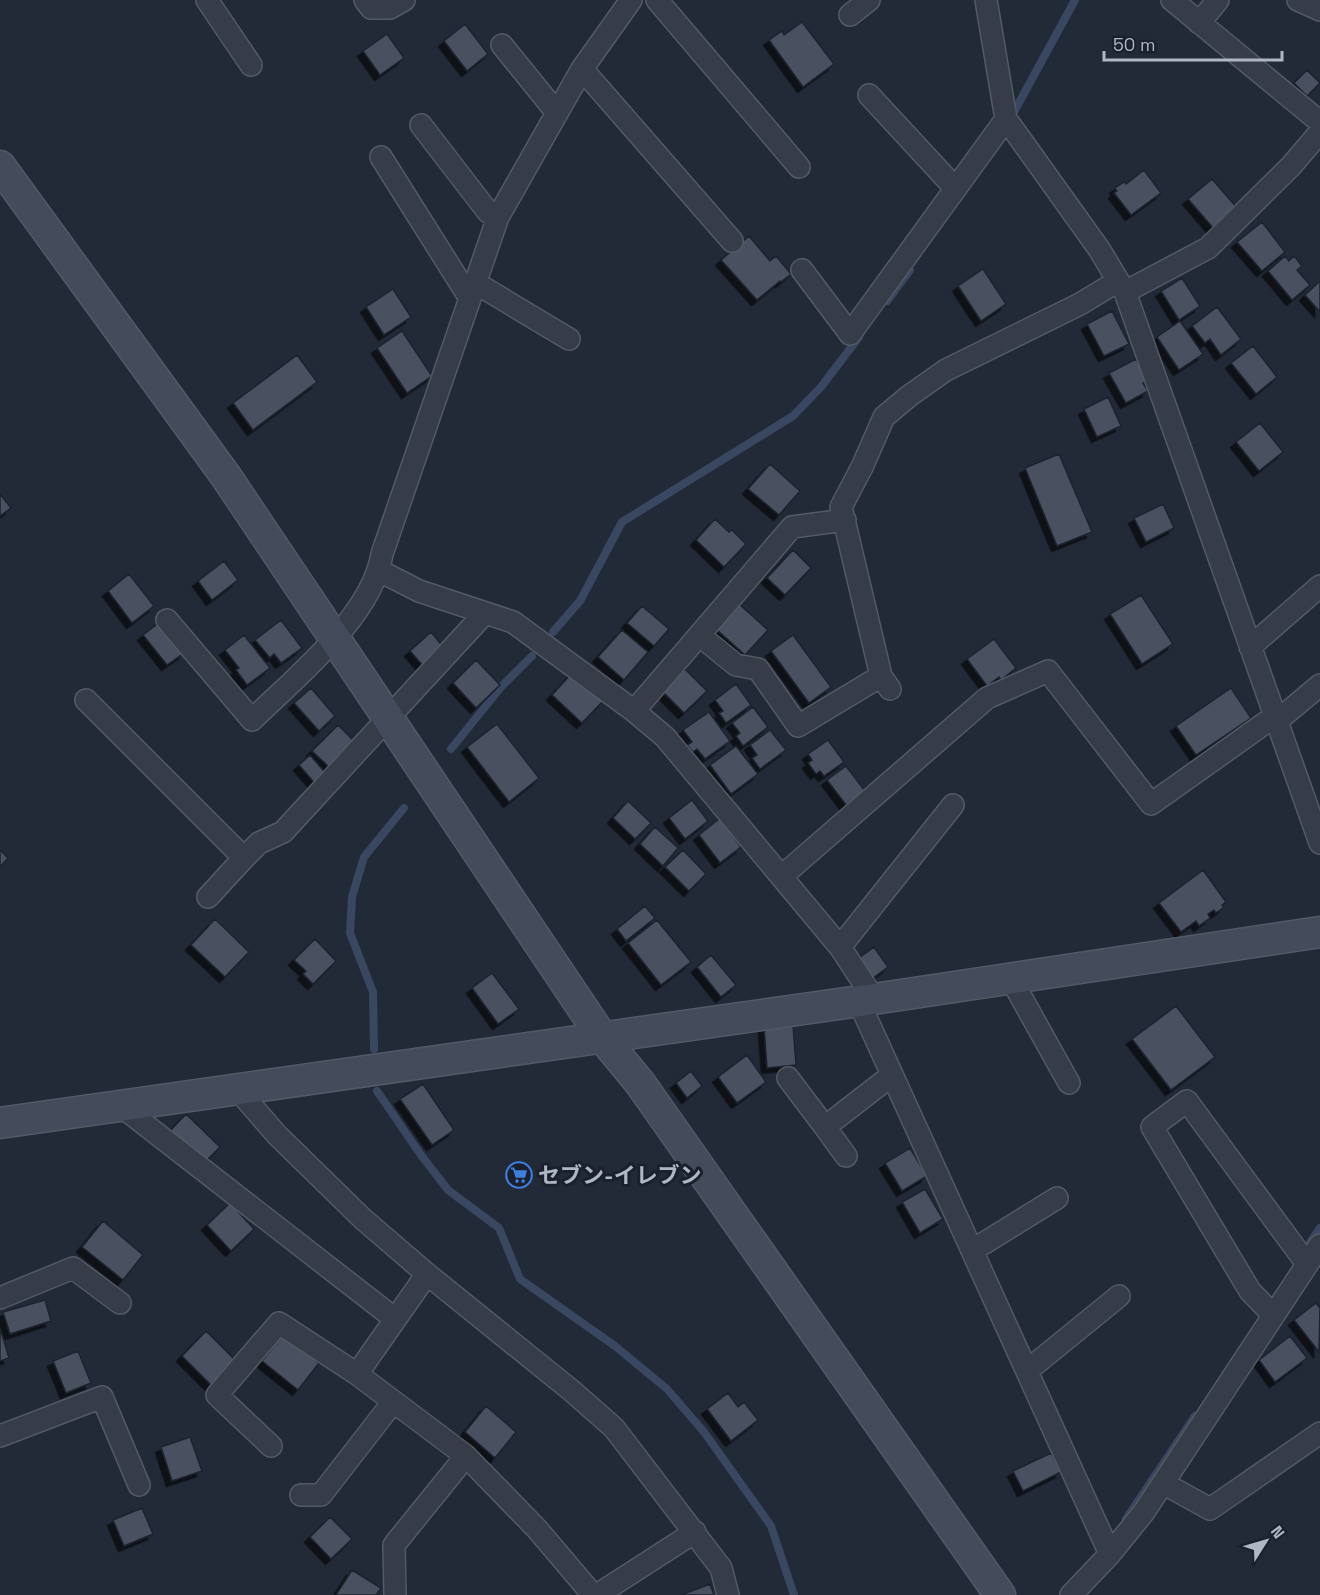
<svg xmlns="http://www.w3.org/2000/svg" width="1320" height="1595" font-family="'Space Grotesk','Noto Sans JP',sans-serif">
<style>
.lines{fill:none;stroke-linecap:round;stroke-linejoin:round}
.stream{stroke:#394760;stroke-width:8}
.building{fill:#495161;stroke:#1d232e;stroke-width:1.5;filter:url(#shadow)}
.street-casing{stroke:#535a65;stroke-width:24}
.secondary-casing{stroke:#535a65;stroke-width:33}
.street{stroke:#363c48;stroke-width:21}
.secondary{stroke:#444b5a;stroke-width:30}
.labels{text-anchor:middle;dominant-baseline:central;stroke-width:6;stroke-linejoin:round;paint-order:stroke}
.poi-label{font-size:22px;font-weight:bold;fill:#b0b7c4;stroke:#1b212c;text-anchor:start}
</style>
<defs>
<filter id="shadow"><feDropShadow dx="-5.5" dy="5.5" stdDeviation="0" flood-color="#0009"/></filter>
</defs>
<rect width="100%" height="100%" fill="#222a37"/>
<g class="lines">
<path class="stream" d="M1015 110 1075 0
M887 301 910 270
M553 632 580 601 622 522 793 416 821 387 859 337
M451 749 501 687 532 656
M374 1049 373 992 350 933 352 897 364 857 404 808
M377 1091 421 1155 448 1190 499 1228 520 1279 615 1346 667 1389 704 1432 771 1526 794 1595
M1309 1244 1320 1228
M1126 1519 1195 1416"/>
</g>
<path class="building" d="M802 22 834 64 803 87 769 40 782 31 784 35Z
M465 24 488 54 467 71 444 41Z
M387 34 404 58 380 75 363 51Z
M1307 70 1320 83 1307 96 1294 83Z
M1144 170 1161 193 1131 215 1114 193 1117 191 1115 188 1124 182 1126 184Z
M1212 179 1238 209 1214 229 1188 199Z
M1262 222 1285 252 1262 271 1237 242Z
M749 236 770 261 776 256 791 274 781 282 780 281 757 300 721 260Z
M1285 256 1289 261 1294 256 1302 266 1297 270 1310 285 1292 300 1268 271Z
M983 269 1006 304 981 321 958 286Z
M1182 278 1200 306 1179 320 1161 291Z
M1320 281V312L1305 295Z
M393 289 411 317 384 335 366 307Z
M1217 307 1241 339 1221 355 1210 339 1205 343 1192 326Z
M1112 311 1129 344 1104 356 1087 324Z
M1180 321 1203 354 1179 370 1157 337Z
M402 331 432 376 407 393 377 348Z
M1253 346 1277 377 1256 394 1231 363Z
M297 355 317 382 253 430 233 403Z
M1136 359 1148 380 1143 383 1148 391 1126 403 1109 373Z
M1108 397 1121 426 1097 437 1084 409Z
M1260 423 1283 452 1259 471 1236 442Z
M1059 454 1092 532 1057 546 1025 468Z
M770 464 800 491 779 515 748 489Z
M0 494 11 508 0 516Z
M1163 504 1174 528 1146 542 1134 518Z
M715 519 729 532 732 530 746 544 724 567 696 540Z
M793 550 811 568 785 595 767 578Z
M224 561 238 580 212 600 198 581Z
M129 574 154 606 132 623 108 591Z
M1141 595 1173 644 1142 664 1110 614Z
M739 604 768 630 745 655 716 629Z
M642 606 669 629 654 646 627 623Z
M281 620 302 648 281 663 274 654 270 658 255 640Z
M160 622 184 653 167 665 143 635Z
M622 630 648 652 624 680 598 657Z
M431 632 445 649 424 667 410 651Z
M244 635 270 668 247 685 236 670 239 668 225 650Z
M793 635 831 687 809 703 771 651Z
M994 639 1016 668 1001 680 999 677 987 686 967 659Z
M476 660 500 685 476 708 453 683Z
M685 669 707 691 684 713 663 692Z
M573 672 603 701 582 723 552 695Z
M736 684 751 705 726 723 719 713 723 711 715 700Z
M311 688 335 716 319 731 294 703Z
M1231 688 1251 718 1196 755 1176 726Z
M753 707 768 727 743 746 736 736 740 733 732 723Z
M709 712 730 741 705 759 697 749 693 752 687 745 692 742 683 730Z
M497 724 539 778 509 802 467 747Z
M338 725 356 743 331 769 312 751Z
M770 730 786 750 760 769 752 758 757 755 750 745Z
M828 740 844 762 824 776 820 771 816 774 808 763 812 760 808 754Z
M736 746 758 774 731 794 710 765Z
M310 755 329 777 318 787 299 765Z
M846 766 865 791 846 805 827 780Z
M692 800 708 821 685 839 669 818Z
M628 801 651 823 635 839 613 818Z
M720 818 741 847 720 863 699 835Z
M655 827 678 848 663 866 640 844Z
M0 850 8 858 0 867Z
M683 850 706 874 689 891 665 867Z
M1203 870 1226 902 1222 905 1224 907 1216 913 1214 910 1208 914 1210 918 1199 926 1196 921 1181 932 1159 903Z
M645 906 655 918 626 941 617 929Z
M215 919 249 952 225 977 191 945Z
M657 920 691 962 661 985 628 943Z
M315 939 336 961 313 984 303 974 306 971 294 960Z
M874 947 888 967 873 978 859 958Z
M711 955 736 985 721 997 697 967Z
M492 973 519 1009 498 1024 472 988Z
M1176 1006 1215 1057 1171 1090 1132 1039Z
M793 1025 796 1065 767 1068 764 1027Z
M747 1055 766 1082 737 1103 718 1077Z
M691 1071 702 1086 687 1098 676 1083Z
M423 1084 454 1130 432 1145 400 1099Z
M186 1114 220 1147 202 1165 169 1132Z
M910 1148 927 1176 902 1191 885 1163Z
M925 1189 943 1219 920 1233 902 1202Z
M230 1203 254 1229 231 1251 207 1225Z
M103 1221 143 1255 123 1280 82 1247Z
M45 1300 51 1321 10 1334 3 1312Z
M1316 1303 1320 1308 1319 1352 1294 1320Z
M0 1328 9 1358 0 1361Z
M206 1331 238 1363 214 1388 182 1356Z
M284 1334 319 1363 298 1390 262 1361Z
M1290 1336 1307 1358 1275 1382 1259 1360Z
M78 1351 91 1383 66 1393 53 1361Z
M728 1393 738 1407 744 1402 758 1420 731 1441 707 1409Z
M486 1406 516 1432 495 1458 465 1432Z
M190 1437 202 1471 172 1481 161 1447Z
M1051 1453 1061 1472 1023 1491 1013 1471Z
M142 1508 153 1534 124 1546 113 1520Z
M330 1517 352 1539 331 1559 310 1537Z
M352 1570 381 1588 376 1595H336Z
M710 1584 714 1595H681Z"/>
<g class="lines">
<g class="street-casing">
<path id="street" d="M207 0 251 65
M365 0 371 8H390L404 0
M657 0 799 167
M986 0 1006 119 1099 249 1125 292 1320 843
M1172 0 1320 122
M1298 0 1320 10
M850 15 869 0
M1199 23 1218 0
M502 45 557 113
M582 69 732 241
M869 95 955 188
M421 125 488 212 498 217
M381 157 469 297
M802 270 850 334 1006 119
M474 282 569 339
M1125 292 1208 248 1291 166 1320 132
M380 571 419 591 513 622 634 711 665 737 840 947 874 999
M167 620 252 720C296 677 372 616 382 554L498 217 582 69 631 0
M699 635 736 665 758 669 798 726 881 676
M1250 647 1320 586
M890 689 881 676 841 507 862 467 884 417 909 396 946 370 1080 304 1118 281
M86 700 244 858 259 843 283 832 485 613
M634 711 792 527 845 520
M1277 721 1320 685
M782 876 987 698 1048 671 1151 804 1275 716
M208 897 244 858
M840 947 953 805
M1011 979 1069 1083
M859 1002 1110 1554
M788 1078 825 1127
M238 1090 277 1135 363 1219 427 1274 572 1391 614 1428 721 1568 728 1595
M121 1106 395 1319
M846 1156 825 1127 892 1075
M973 1250 1057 1198
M427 1274 357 1374 466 1456 537 1529 593 1595
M0 1298 73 1268 120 1303
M1273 1315 1250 1291 1152 1127 1187 1101 1307 1264
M1028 1370 1119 1296
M0 1436 102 1397 139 1485
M271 1446 217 1395 279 1323 357 1374
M1163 1483 1210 1509 1320 1433
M301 1495H321L393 1402
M395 1595 394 1545 466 1456
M597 1595 695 1532
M1071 1595 1110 1554 1144 1512 1320 1245"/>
</g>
<g class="secondary-casing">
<path id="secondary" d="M0 166 225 475 602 1037 640 1083 1000 1595
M0 1123 874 999 1320 932"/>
</g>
<use href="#street" class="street"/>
<use href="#secondary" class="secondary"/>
</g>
<defs>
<g id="supermarket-ring" transform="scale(1.35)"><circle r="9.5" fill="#1b212c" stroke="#3f7fe0" stroke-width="1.5"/><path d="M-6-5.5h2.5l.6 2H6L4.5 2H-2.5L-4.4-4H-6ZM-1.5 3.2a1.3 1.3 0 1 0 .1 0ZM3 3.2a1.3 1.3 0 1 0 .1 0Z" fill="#3f7fe0"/></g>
</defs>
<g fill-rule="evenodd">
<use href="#supermarket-ring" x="519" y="1175"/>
</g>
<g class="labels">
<g class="poi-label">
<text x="538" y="1175">セブン-イレブン</text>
</g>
</g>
<g transform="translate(1266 1541) rotate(53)" stroke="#1b212c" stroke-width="4.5" paint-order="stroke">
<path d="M0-4.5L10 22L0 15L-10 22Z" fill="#b0b7c4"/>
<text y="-9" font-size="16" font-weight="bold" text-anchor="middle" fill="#b0b7c4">N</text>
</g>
<path d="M1104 51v9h178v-9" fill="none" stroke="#b0b7c4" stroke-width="3"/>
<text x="1113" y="51" font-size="18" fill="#b0b7c4" stroke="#1b212c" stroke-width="4.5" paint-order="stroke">50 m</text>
</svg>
